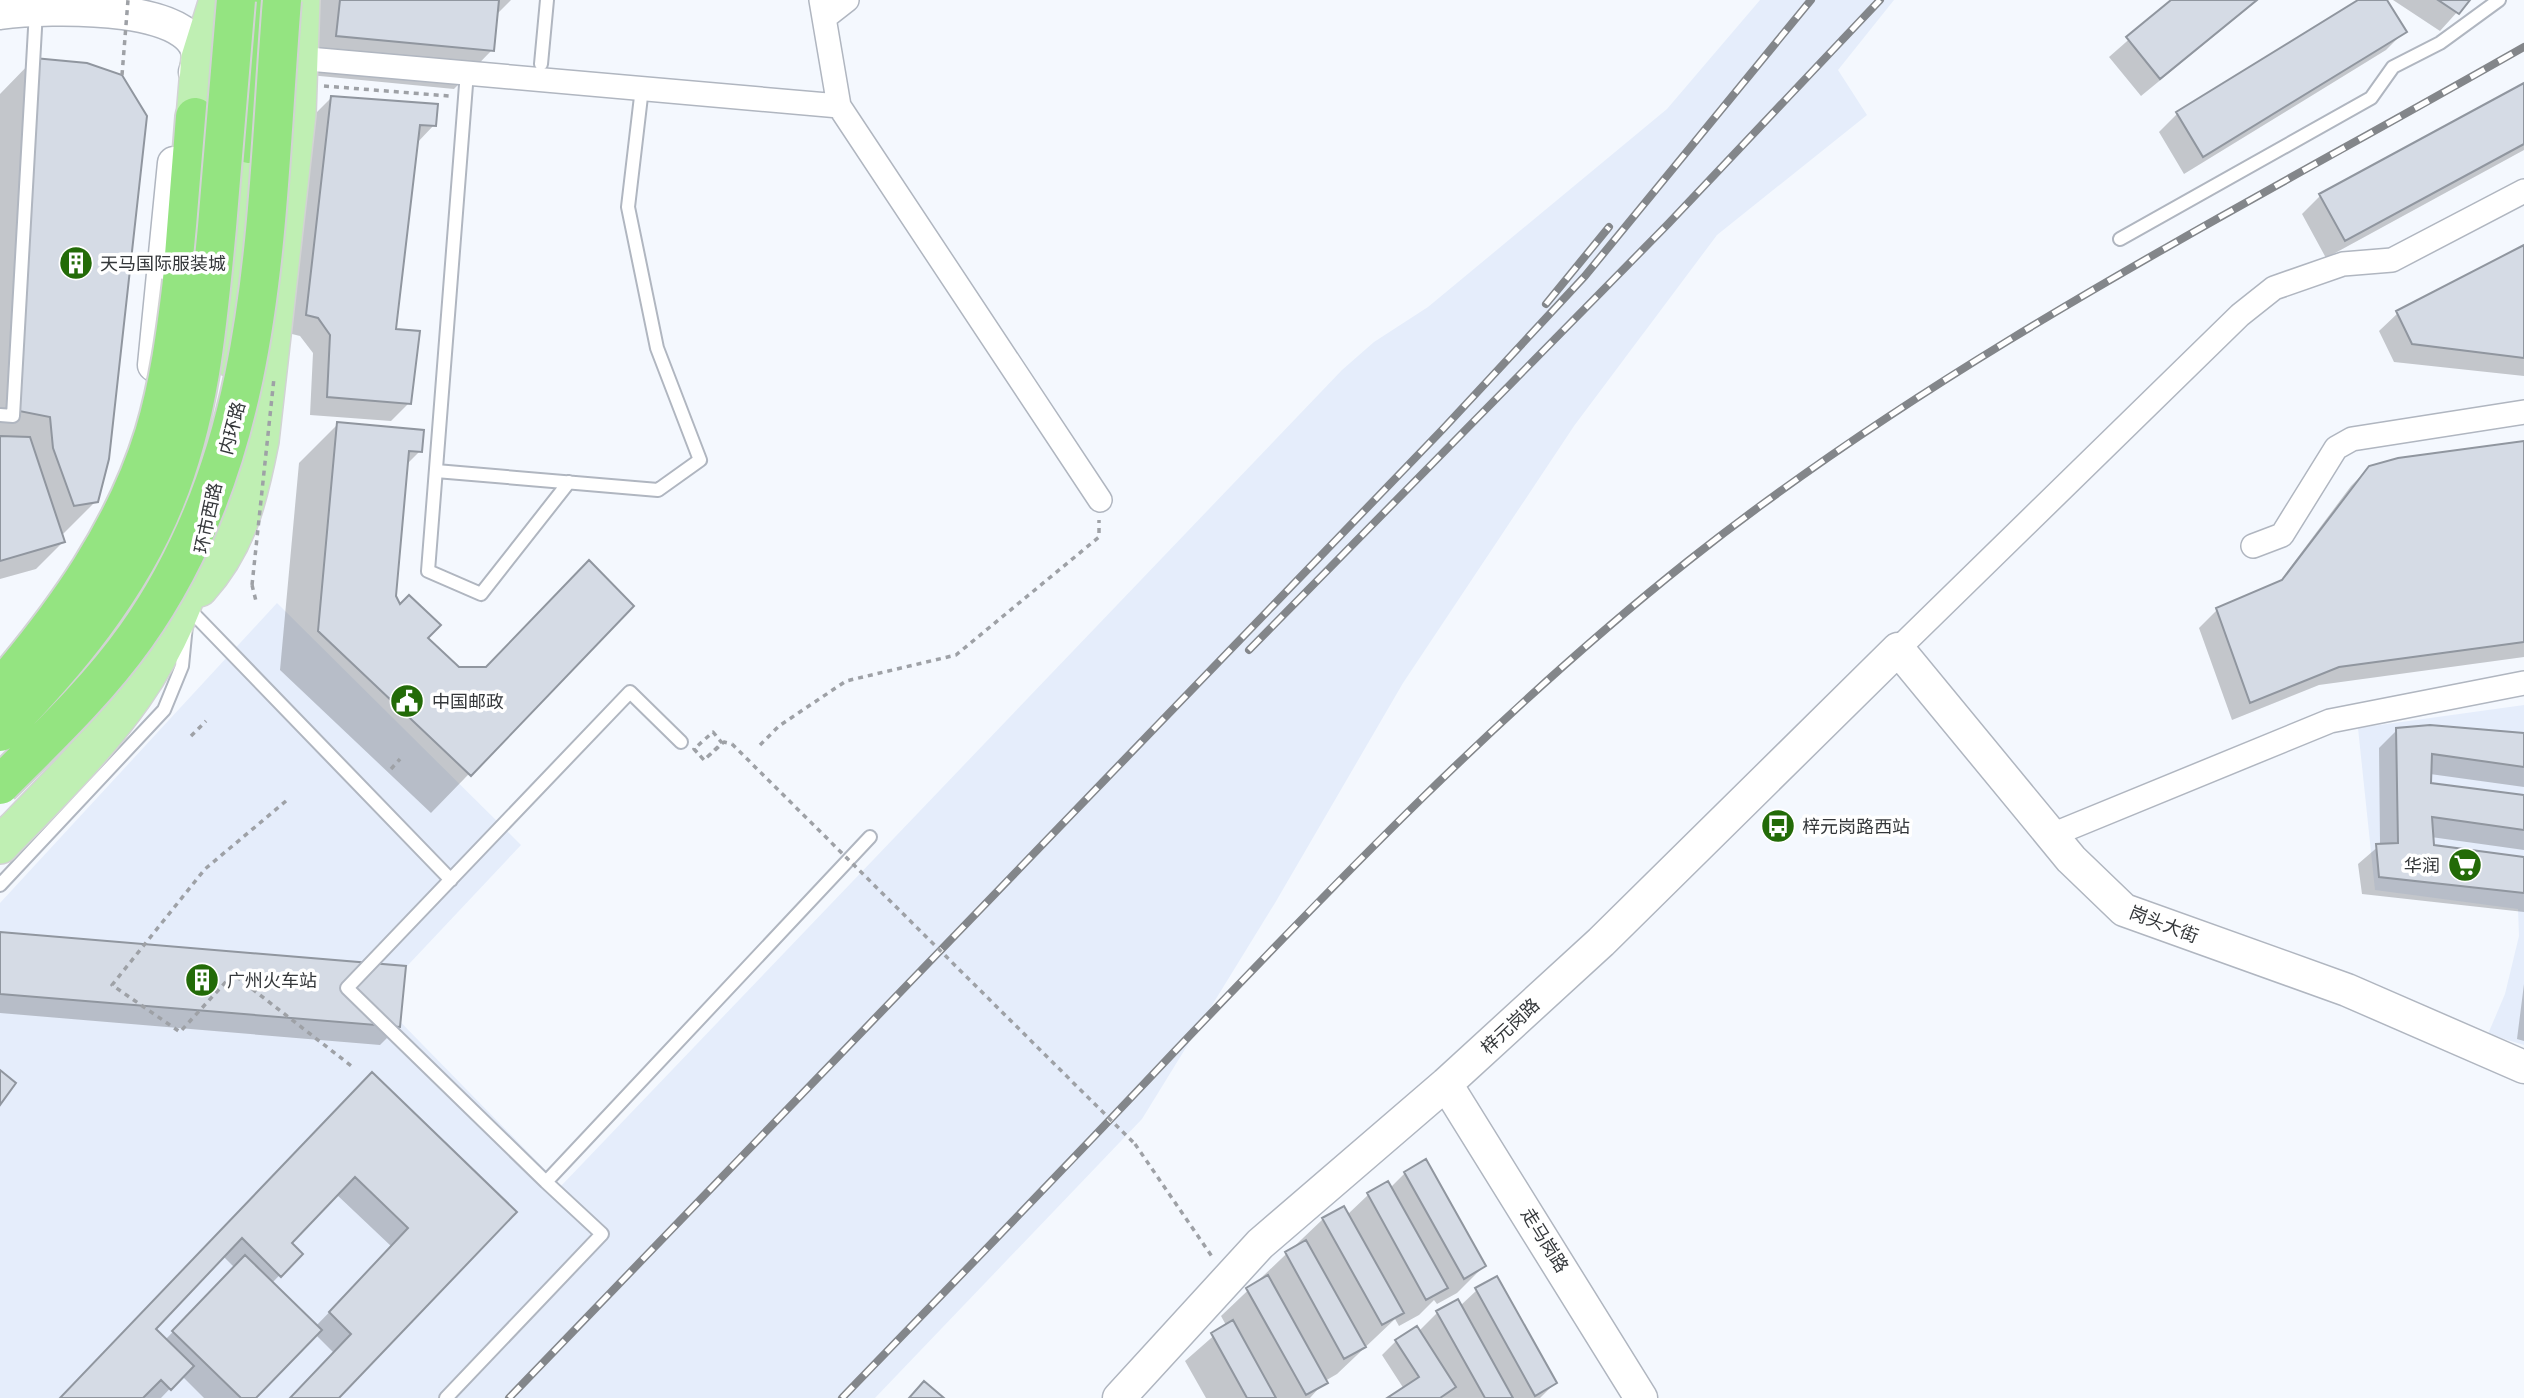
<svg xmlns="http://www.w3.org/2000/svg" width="2524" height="1398" font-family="'Work Sans','Noto Sans SC',sans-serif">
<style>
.built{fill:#e5edfb}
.shadow{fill:#0003;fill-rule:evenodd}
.building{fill:#d5dbe5;stroke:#90969f;stroke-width:2}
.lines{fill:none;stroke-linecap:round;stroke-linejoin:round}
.lane-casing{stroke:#b0b6c0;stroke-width:16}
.street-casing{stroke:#b0b6c0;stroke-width:26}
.secondary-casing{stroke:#b0b6c0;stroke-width:35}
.primary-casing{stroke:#d2d3d4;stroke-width:40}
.highway-casing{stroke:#d2d3d4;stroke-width:42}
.path{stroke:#9ea1a6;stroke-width:3.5;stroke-dasharray:5 5;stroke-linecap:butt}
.lane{stroke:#fff;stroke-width:12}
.street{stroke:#fff;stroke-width:23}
.secondary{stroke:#fff;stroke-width:32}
.primary{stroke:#bfefb3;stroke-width:37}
.highway{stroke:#94e481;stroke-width:38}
.rail-casing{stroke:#83868a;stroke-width:8}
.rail{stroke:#fff;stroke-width:5;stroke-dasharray:16;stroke-linecap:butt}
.highway-bridge-casing{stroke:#d2d3d4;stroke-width:42;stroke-linecap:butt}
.path-bridge{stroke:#9ea1a6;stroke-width:3.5;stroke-dasharray:5 5;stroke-linecap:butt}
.highway-bridge{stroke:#94e481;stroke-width:38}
.labels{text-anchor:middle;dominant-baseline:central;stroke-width:7;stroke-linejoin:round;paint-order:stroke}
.poi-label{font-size:18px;fill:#34373a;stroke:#fff;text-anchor:start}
.street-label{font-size:18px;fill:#34373a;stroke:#fff}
</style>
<rect width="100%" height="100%" fill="#f4f8fe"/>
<path class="built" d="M1760 0H1894L1838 70 1867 115 1717 235 1574 426 1403 683 1275 903 1142 1119 875 1398H0V903L277 603 521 845 377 998 561 1186 1342 370 1374 342 1428 307 1667 109Z
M2524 705V1045L2488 1034 2505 994 2519 936 2518 909 2375 890 2358 728Z"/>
<path class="shadow" d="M306 0H511L496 15 492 50 454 89 299 74Z
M2174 0H2258L2141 96 2109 57Z
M2361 0H2385L2404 32 2386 50 2184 174 2159 132 2177 114Z
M2393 0H2468L2440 31Z
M34 59 96 501 61 536 63 542 36 569 0 579V94Z
M2524 85V150L2326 258 2302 214 2320 196Z
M331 98 434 125 416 144 395 330 409 403 391 421 310 415 313 353 300 336 288 333 313 116Z
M2524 248V376L2394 362 2379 331 2398 313Z
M338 424 420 451 406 465 394 596 399 607 426 639 458 669H485L632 606 431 813 280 670 299 463Z
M2524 442V657L2319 685 2232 720 2199 628 2217 610 2277 585 2351 486 2370 467Z
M2397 730 2524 735V787L2430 774V785L2524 797V850L2431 837 2432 847 2524 859V912L2362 894 2358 864 2380 845 2379 748Z
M0 934 399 1026 380 1045 0 1013Z
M2524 984V1041L2517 1039Z
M354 1092 515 1212 337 1398H291L334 1353 315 1334 254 1398H204L182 1376 161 1398H61ZM336 1194 392 1247 316 1326 272 1283 300 1254 289 1243ZM223 1256 235 1268 165 1340 153 1329Z
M1405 1173 1484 1266 1457 1293 1437 1304 1434 1300 1419 1315 1399 1326 1395 1319 1337 1374 1325 1381 1310 1398H1206L1185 1361 1226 1325 1221 1316 1323 1219 1347 1215 1368 1195 1388 1183 1390 1188Z
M1477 1290 1555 1383 1540 1398H1390L1404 1389 1382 1355 1396 1341 1418 1332 1437 1313 1460 1306Z"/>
<path class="building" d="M340 0H499L494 51 336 36Z
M2171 0H2257L2160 79 2126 37Z
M2358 0H2387L2407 32 2203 157 2176 112Z
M2438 0H2470L2459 14Z
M34 58 87 63 122 75 147 116 109 459 98 502 74 506 53 448 50 417 14 410Z
M2524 83V144L2345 241 2319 194Z
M331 96 438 104 436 126 420 125 396 329 420 331 411 404 327 397 330 335 318 318 306 315Z
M2524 245V358L2412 344 2396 311Z
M337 422 424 430 422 452 409 451 396 596 400 604 409 595 441 625 428 638 459 667H486L589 560 634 606 471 776 318 631Z
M0 436 30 437 65 542 0 561Z
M2524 441V642L2339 667 2250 703 2216 608 2282 580 2369 466 2398 458Z
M2430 725 2524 733V767L2432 754 2431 783 2524 795V830L2432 817 2434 845 2524 857V893L2379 877 2376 844 2398 843 2396 728Z
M0 932 406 966 400 1027 0 994Z
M0 1070 16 1083 0 1105Z
M372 1072 517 1212 512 1217 339 1398H290L351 1334 329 1312 408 1228 355 1177 292 1243 303 1254 281 1277 242 1238 156 1329 194 1366 171 1390 161 1380 143 1398H60Z
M1426 1159 1486 1266 1464 1279 1404 1172Z
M1388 1181 1448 1288 1426 1300 1367 1193Z
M1344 1206 1404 1313 1382 1325 1322 1218Z
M1306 1240 1366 1347 1344 1359 1285 1252Z
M245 1255 322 1330 256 1398H241L172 1331Z
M1268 1275 1328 1383 1306 1395 1246 1288Z
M1497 1276 1557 1383 1535 1396 1475 1288Z
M1458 1299 1513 1398H1485L1436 1311Z
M1233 1320 1276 1398H1247L1211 1333Z
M1417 1326 1456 1387 1440 1398H1387L1419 1377 1395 1340Z
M924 1381 944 1398H909Z"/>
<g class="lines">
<g class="lane-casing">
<path id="lane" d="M541 64 547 0
M467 72 428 571 481 594 569 482
M2120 239 2371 98 2393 67 2440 43 2499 0
M0 415 13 416 36 11
M436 471 658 490 700 460 657 348 628 207 642 88
M187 607 451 880
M681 742 630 692 347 988 546 1182 870 837
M0 885 164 710 182 666 186 625
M446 1398 602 1234 546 1182"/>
</g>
<g class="street-casing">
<path id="street" d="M821 0 839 106 1100 500
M824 18 847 0
M297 58 839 106
M2253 546 2282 535 2336 448 2352 439 2524 412
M1898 649 2240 315 2274 288 2343 264 2392 260 2524 191
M2052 835 2330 721 2524 683"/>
</g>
<g class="secondary-casing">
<path id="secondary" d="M0 13C42 7 223 0 195 72
M154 365 174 163
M1446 1084 1641 1398
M1119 1398 1260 1244 1446 1084 1601 942 1898 649 2071 859 2124 910 2347 990 2524 1067"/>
</g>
<g class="primary-casing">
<path id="primary" d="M195 117 200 58 218 0
M231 358 252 112
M199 588C238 545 249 497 260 441L297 114 301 0
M0 845C98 744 172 676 205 533"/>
</g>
<g class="highway-casing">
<path id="highway" d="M249 144 258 0
M182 281 195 117"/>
</g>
<path class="path" d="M324 86 449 96
M252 585 256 601
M191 736 206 721
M760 745 779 726 846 681 956 655 1099 537V520
M694 748V749L704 760 722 743 713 732 694 749 704 760 724 742 732 744
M391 769 400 759
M286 801 205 869 112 985 180 1032 233 974 354 1068
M1135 1144 1213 1258"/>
<use href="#lane" class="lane"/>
<use href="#street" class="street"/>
<use href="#secondary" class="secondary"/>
<use href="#primary" class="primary"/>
<use href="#highway" class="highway"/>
<g class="rail-casing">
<path id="rail" d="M1546 304 1609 227
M1249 650 1668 224 1880 0
M509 1398 1443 429 1585 276 1811 0
M842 1398C953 1283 1065 1168 1175 1051 1339 879 1502 709 1688 561 1945 357 2240 209 2524 47"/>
</g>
<use href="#rail" class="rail"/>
<g class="highway-bridge-casing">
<path id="highway-bridge" d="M0 689C65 613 124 531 154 434 169 384 176 332 182 281
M0 732C67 664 129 590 165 501 201 412 208 321 217 227 223 151 230 76 236 0
M0 785C47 738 97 691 136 636 270 447 264 222 282 0"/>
</g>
<path class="path-bridge" d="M122 75 128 0
M252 585 274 378
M732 744 1135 1144"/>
<use href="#highway-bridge" class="highway-bridge"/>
</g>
<defs>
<g id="building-disc" transform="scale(1.75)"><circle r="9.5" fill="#236b08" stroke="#fff"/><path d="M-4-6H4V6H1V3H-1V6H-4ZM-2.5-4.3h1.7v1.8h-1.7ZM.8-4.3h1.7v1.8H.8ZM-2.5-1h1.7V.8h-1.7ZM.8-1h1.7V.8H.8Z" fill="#fff"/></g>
<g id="civic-disc" transform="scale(1.75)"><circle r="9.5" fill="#236b08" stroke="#fff"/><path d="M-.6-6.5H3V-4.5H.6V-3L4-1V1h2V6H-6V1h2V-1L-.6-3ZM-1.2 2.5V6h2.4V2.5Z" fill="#fff"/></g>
<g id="bus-disc" transform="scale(1.75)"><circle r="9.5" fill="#236b08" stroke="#fff"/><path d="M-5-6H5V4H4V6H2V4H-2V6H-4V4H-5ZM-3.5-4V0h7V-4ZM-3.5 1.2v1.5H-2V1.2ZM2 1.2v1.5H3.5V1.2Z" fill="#fff"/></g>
<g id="supermarket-disc" transform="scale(1.75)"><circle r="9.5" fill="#236b08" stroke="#fff"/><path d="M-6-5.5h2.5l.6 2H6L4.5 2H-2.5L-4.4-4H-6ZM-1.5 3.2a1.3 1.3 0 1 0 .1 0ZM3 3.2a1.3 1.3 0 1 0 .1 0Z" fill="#fff"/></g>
</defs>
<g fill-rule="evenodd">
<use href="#building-disc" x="76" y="263"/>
<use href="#civic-disc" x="407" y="701"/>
<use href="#bus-disc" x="1778" y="826"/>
<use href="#supermarket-disc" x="2465" y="865"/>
<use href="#building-disc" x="202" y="980"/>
</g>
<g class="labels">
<g class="poi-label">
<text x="100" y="263">天马国际服装城</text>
<text x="432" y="701">中国邮政</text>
<text x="1802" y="826">梓元岗路西站</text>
<text x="2440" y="865" text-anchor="end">华润</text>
<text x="227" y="980">广州火车站</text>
</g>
<g class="street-label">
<text transform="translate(232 428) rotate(-75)">内环路</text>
<text transform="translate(208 518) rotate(-78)">环市西路</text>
<text transform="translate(2164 924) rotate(21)">岗头大街</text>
<text transform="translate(1510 1026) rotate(-43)">梓元岗路</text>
<text transform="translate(1545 1240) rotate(58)">走马岗路</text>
</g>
</g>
</svg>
